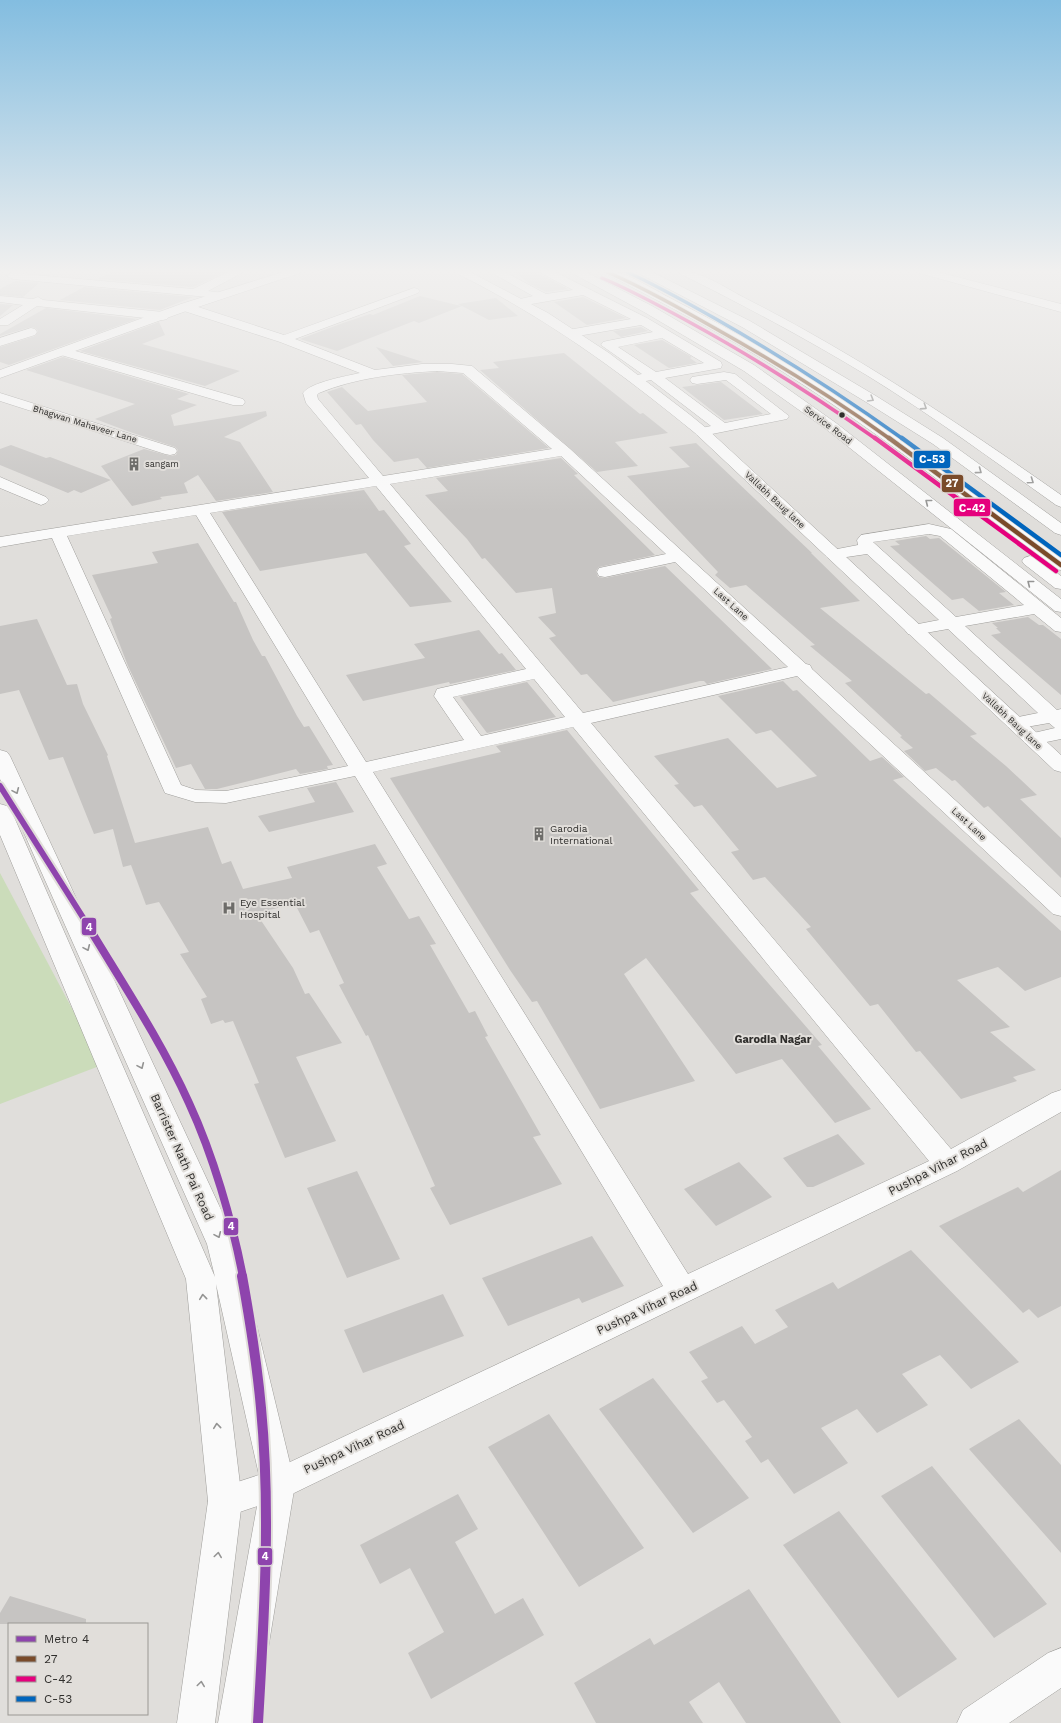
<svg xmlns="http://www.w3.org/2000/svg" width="1061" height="1723" font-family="'Work Sans',sans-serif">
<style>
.green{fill:#cbdcba}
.building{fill:#c6c4c2}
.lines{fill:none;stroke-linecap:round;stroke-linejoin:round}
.minor-casing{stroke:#9e9d9a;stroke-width:1}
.tertiary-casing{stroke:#9e9d9a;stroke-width:1}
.trunk-casing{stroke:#9e9d9a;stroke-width:1}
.minor{fill:#fafafa;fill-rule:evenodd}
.tertiary{fill:#fafafa;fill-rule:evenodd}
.trunk{fill:#fafafa;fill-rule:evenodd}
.bus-1-far1-casing{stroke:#e1deda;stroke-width:5}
.bus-1-casing{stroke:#e1deda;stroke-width:6}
.bus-2-far1-casing{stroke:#e1deda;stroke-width:5}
.bus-2-casing{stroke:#e1deda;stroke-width:6}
.bus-3-far1-casing{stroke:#e1deda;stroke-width:5}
.bus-3-casing{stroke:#e1deda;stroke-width:6}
.bus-1-far1{stroke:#7a4b2a;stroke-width:3.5}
.bus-1{stroke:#7a4b2a;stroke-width:4.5}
.bus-2-far1{stroke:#e5007d;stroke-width:3.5}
.bus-2{stroke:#e5007d;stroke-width:4.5}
.bus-3-far1{stroke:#0065bd;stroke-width:3.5}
.bus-3{stroke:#0065bd;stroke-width:4.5}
.metro-1-far2-casing{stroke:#e1deda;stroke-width:10}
.metro-1-far1-casing{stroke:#e1deda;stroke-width:12}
.metro-1-casing{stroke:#e1deda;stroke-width:14}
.metro-1-far2{stroke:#8e44ad;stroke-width:6}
.metro-1-far1{stroke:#8e44ad;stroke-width:8}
.metro-1{stroke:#8e44ad;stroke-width:10}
.oneway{stroke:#949493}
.bus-dot{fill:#2f2e2c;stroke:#e1deda;stroke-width:1.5}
.labels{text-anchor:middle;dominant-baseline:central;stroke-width:4;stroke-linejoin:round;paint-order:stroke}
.far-street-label{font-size:9px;fill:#2f2e2c;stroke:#e1deda}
.far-poi-label{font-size:9px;fill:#2f2e2c;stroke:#e1deda;text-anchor:start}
.poi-label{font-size:10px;fill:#2f2e2c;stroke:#e1deda;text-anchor:start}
.neighbourhood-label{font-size:11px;font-weight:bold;fill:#2f2e2c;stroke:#e1deda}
.near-street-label{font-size:12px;fill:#2f2e2c;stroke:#e1deda}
.line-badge{stroke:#e1deda;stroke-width:1.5}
.badge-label{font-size:11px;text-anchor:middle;font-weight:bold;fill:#fff}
</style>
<rect width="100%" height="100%" fill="#e0dedb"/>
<path class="green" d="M0 873 102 1065 0 1104Z"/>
<path class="building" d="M113 271 196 272 228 271 193 287 98 279Z
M512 271H538L540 274 568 289 546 292 530 284Z
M15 281 39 283 23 297 0 295V289Z
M84 287 193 297 160 310 60 300Z
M420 296 461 306 458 304 496 298 518 316 489 320 462 306 419 323 414 321 337 351 300 339 343 323 370 314 373 315Z
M583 297 626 318 587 325 554 302Z
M0 304 13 305 0 316Z
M46 308 137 319 9 365 0 362V347L35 336 38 331 35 328 31 327 0 336V334Z
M159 322 165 335 142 344 240 371 205 386 80 351Z
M641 327 648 331 621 337 613 331Z
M662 340 692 357 690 358 697 363 669 368 634 345Z
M376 347 423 362 393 366Z
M564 353 640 414 643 413 668 433 615 442 638 466 597 472 480 370 499 368 493 362Z
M63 357 189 394 177 399 197 405 171 415 174 426 266 411 267 416 224 437 240 442 273 492 216 501 198 475 184 483 188 493 160 497 162 499 132 506 101 466 144 449 170 456 176 455 178 450 175 447 130 432 95 419 135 404 26 370Z
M437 372 462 374 549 448 427 468 418 458 394 462 373 440 361 424 356 425 327 392 342 387 368 411 427 402 402 375Z
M721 382 746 401 763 414 724 420 682 387Z
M696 443 812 553H811L860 601 820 608 926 694 929 693 977 734 970 736 1006 766 1037 795 1020 799 1061 838V878L988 806 984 808 955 780 952 781 936 768 925 771 904 751 913 748 900 737 902 736 845 683 852 681 810 646 815 645 746 585 730 588 715 575 718 572 627 476 690 467 669 447Z
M11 445 46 458 50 457 111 480 81 493 74 490 68 493 0 465V449Z
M561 458 578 474 574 475 655 555 599 567 596 571 598 577 605 578 665 566 772 669 707 684 704 681H700L613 702 587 674 581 675 549 638 556 636 538 617 556 613 552 588 516 593 485 558 482 559 467 539 425 495 448 491 436 478Z
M364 490 379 511 384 510 411 544 404 546 452 602 410 607 366 553 260 571 222 512Z
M926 536 930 539 939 538 1006 592 999 593 1014 605 979 611 963 598 952 600 890 546 900 545 895 541Z
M198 543 234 602H236L253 640 262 656H265L297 716 304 727 309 726 333 765 327 766 328 769 300 774 296 769 217 789H205L191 764 176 768 128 666 110 619 112 618 92 575 158 563 152 552Z
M1028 617 1039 625H1043L1061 639V695L991 635 1001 633 996 628H998L992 623Z
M37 619 67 685 77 684 83 704 108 755 107 756 135 843 208 827 222 864 231 861 243 889 292 878 287 867 375 844 387 864 377 867 409 919 419 916 436 944 430 945 469 1013 475 1011 488 1036 485 1037 541 1135 533 1137 562 1184 450 1225 430 1188 435 1186 368 1035 366 1036 339 985 344 983 319 930 310 933 295 904 256 913 293 968 305 994 309 993 342 1043 296 1057 336 1141 285 1158 254 1084 259 1083 233 1021 225 1023 223 1020 211 1024 201 999 207 997 180 954 189 952 159 902 146 905 131 865 123 867 113 829 94 834 63 757 49 760 19 690 0 694V626Z
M479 630 499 654 502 653 516 670 450 684 449 682 363 701 346 675 425 658 414 644Z
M783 681 793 691 797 690 870 761 882 757 904 777 893 780 1061 931V977L1025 991 998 967 957 980 1010 1027 990 1032 1036 1070 1013 1077 1017 1081 961 1099 920 1051 916 1052 878 1004 870 1006 806 929 811 927 765 877 753 880 731 852 739 850 702 805 694 807 674 785 679 784 654 756 728 738 777 788 817 776 771 730 756 734 718 696Z
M527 682 556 717 487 733 460 697Z
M567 730 699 890 690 893 822 1045 818 1046 871 1109 835 1123 782 1059 736 1074 646 958 624 974 695 1081 600 1109 537 1001 532 1002 510 970 390 778 501 752 496 746Z
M336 782 354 812 269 832 258 816 315 802 307 788Z
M838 1134 865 1164 813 1187H807L783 1158Z
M739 1162 772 1197 716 1226 684 1189Z
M1061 1170V1306L1038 1318 1029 1309 1023 1313 939 1226 1018 1187 1023 1192Z
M357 1171 400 1259 347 1278 307 1188Z
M592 1236 624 1286 582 1303 579 1298 508 1326 482 1278Z
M911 1250 1019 1362 971 1389 940 1355 902 1374 928 1405 877 1433 857 1409 821 1428 848 1463 794 1494 768 1459 761 1463 745 1441 752 1437 724 1400 717 1403 701 1381 708 1378 689 1352 742 1326 755 1344 788 1327 775 1310 833 1282 838 1289Z
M443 1294 464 1336 363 1373 344 1330Z
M653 1378 749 1498 693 1533 599 1409Z
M549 1414 644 1548 579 1587 488 1447Z
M1019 1419 1061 1465V1553L969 1449Z
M932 1466 1047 1604 994 1638 881 1496Z
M458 1494 478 1529 455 1542 495 1614 523 1598 544 1635 431 1699 408 1653 444 1632 410 1568 380 1584 360 1545Z
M839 1511 957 1659 898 1698 783 1545Z
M749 1589 841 1723H746L719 1682 689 1702 703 1723H596L574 1683 650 1638 654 1645Z
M10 1596 86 1619V1624H0V1613Z"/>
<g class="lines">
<g class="minor-casing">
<path id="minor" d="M13 271H24L23 274 193 289 230 271H244L242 273 208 291 223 293 225 295 223 297 219 298 13 279 7 276Z
M490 271H503L546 294 573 290 541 273 539 271H553L647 318 721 362 722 365 721 368 665 378 725 423 771 414 726 380 697 384 692 383 690 380 692 377 724 372 735 374 789 416 787 419 702 436 697 435 695 432 697 429 711 426 651 380 636 383 631 382 629 379 631 376 642 374 601 345 603 342 607 341 653 332 641 325 572 337 568 336 566 333 568 330 631 319 583 295 520 306 516 304 514 302 516 300 533 296 492 273ZM662 338 704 363 656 372 618 347Z
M917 271H934L1061 304V312L919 273Z
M414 288 418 289 420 291 418 293 295 339 375 370 422 364H452L472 366 569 448 806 664 810 665 812 669 1061 897V916L1053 914 797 676 591 723 951 1149 1052 1093 1061 1090V1112L957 1171 290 1495 225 1517 213 1512 208 1501 213 1490 271 1471 663 1286 355 776 226 803 195 802 165 793 52 538 0 547V537L369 478 306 403 303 393C311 382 347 376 360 373L280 342 181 310 179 307 181 304H189L284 335ZM437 371 463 373 552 449 383 476 318 399 317 395 319 393C355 378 398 373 437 371ZM561 456 666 554 599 568 597 572 599 576 605 577 675 562 788 667 583 713 390 484ZM376 486 526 669 437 689 434 696 464 740 366 762 210 513ZM196 515 348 766 226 791 196 790 181 785 67 536ZM534 679 565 717 481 736 453 697ZM573 727 929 1161 688 1274 373 772Z
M0 296 33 299 38 297 43 300 163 312 167 313 169 316 167 319 163 320 37 306 8 325H0V319L23 305 0 302Z
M31 328 35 329 37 332 35 335 0 346V338Z
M65 348 243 399 245 402 243 405H233L61 355 59 352 61 349Z
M0 393 175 448 177 451 175 454 170 455 165 454 0 401Z
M0 477 46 497 49 500 46 503 41 505 36 503 0 488Z
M929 524 951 529 1061 618V632L1055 631 1034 614 965 626 1057 710 1061 709V739L1032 745 1025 743 1022 739 1025 735 1055 728 1049 723 1015 729 1008 727 1005 723 1008 719 1038 713 948 629 914 635 908 634 905 630 908 626 939 620 867 554 833 559 827 557 825 554 827 551 858 545 857 540 861 535ZM929 534 940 536 1024 605 956 617 873 542Z"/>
</g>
<g class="tertiary-casing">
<path id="tertiary" d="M286 271H302L300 273 189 310 0 378V370L181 304Z
M454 271H468L548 313 609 353 689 414 705 427 1061 755V772L1054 770 695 433C618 370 545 317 456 273Z
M570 271H584L652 306 754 365 836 423 1061 599V612L1055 611 826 429 744 371 644 312 572 273Z
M677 271C696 268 726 288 743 297 857 355 957 422 1061 495V507L1056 505C994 461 933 416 868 376 807 339 743 305 679 273Z
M0 750 7 752 10 756 237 1244 295 1484 256 1723H218L261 1484 216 1284 242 1501 215 1723H177L208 1501 186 1279 0 835V804L7 806 11 810 215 1277 207 1244 0 779Z
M1061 1648V1688L1009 1723H957L963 1710 1048 1653Z"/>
</g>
<g class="trunk-casing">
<path id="trunk" d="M603 271C622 268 654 290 672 299 712 320 752 341 790 365 884 424 972 491 1061 557V570L1055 569C965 500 876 430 780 370 724 334 664 304 605 273Z
M636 271H650L750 321 876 396 943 438 1061 523V535L1055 533 933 444 866 402 742 327 638 273Z
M1030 556 1036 558 1061 576V589L1055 588 1024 564 1022 561 1024 558Z"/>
</g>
<use href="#minor" class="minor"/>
<use href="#tertiary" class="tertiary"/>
<use href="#trunk" class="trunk"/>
<g class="bus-1-far1-casing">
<path id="bus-1-far1" d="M605 271C644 288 681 309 718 330 777 363 835 399 890 439"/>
</g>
<g class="bus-1-casing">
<path id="bus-1" d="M889 438 1061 565"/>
</g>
<g class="bus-2-far1-casing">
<path id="bus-2-far1" d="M602 278C633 291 662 307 691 323 755 358 816 397 876 439"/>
</g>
<g class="bus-2-casing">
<path id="bus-2" d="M875 438 1056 571"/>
</g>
<g class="bus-3-far1-casing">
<path id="bus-3-far1" d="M625 271C656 285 686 302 716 319 781 356 843 396 903 439"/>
</g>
<g class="bus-3-casing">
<path id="bus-3" d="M902 438 1061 555"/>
</g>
<use href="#bus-1-far1" class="bus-1-far1"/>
<use href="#bus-1" class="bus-1"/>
<use href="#bus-2-far1" class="bus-2-far1"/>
<use href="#bus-2" class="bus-2"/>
<use href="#bus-3-far1" class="bus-3-far1"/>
<use href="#bus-3" class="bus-3"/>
<g class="metro-1-far2-casing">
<path id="metro-1-far2" d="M0 786 89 927"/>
</g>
<g class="metro-1-far1-casing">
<path id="metro-1-far1" d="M88 926C123 984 161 1041 189 1103 213 1155 232 1220 243 1277"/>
</g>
<g class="metro-1-casing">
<path id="metro-1" d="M242 1276C250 1320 257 1363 261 1408 271 1512 264 1618 258 1723"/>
</g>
<use href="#metro-1-far2" class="metro-1-far2"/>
<use href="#metro-1-far1" class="metro-1-far1"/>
<use href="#metro-1" class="metro-1"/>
</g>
<defs><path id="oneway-chevron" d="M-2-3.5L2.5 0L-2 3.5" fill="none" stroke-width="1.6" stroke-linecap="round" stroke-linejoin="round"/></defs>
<g class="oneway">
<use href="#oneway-chevron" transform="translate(871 399) rotate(31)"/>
<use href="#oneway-chevron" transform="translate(924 407) rotate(33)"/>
<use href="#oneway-chevron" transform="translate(979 471) rotate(36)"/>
<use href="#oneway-chevron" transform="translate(1031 481) rotate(35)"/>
<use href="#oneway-chevron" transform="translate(928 502) rotate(-142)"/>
<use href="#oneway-chevron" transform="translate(1030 583) rotate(-142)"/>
<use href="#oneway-chevron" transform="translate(16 791) rotate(66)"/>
<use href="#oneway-chevron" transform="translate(87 948) rotate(66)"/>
<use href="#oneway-chevron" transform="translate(141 1066) rotate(66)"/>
<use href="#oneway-chevron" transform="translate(218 1235) rotate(66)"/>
<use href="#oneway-chevron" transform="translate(203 1297) rotate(-96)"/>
<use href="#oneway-chevron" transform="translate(217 1426) rotate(-96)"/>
<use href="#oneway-chevron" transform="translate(218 1555) rotate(-82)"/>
<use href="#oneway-chevron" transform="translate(201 1684) rotate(-82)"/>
</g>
<linearGradient id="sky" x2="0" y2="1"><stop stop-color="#83bde0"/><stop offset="0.53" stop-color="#f1f0ef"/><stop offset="1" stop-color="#f1f0ef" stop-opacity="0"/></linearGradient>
<rect width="1061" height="512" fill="url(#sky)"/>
<defs>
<g id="building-bare" transform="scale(1.08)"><path d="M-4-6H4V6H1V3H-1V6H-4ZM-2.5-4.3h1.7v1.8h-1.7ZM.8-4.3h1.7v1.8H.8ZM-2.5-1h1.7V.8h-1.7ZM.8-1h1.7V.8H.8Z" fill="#6d6c69" stroke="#e1deda" stroke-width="2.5" paint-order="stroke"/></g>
<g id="hospital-bare" transform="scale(1.08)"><path d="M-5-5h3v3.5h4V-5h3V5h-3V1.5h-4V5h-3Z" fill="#6d6c69" stroke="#e1deda" stroke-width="2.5" paint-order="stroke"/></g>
</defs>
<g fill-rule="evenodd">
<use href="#building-bare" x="134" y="464"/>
<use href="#building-bare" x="539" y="834"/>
<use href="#hospital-bare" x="229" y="908"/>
</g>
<circle class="bus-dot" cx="842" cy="415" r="3.5"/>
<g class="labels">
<g class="far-street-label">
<text transform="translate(85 424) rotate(17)">Bhagwan Mahaveer Lane</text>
<text transform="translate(828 425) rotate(37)">Service Road</text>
<text transform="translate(775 500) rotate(43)">Vallabh Baug lane</text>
<text transform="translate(731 604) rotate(42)">Last Lane</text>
<text transform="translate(1012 721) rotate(43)">Vallabh Baug lane</text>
<text transform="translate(969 824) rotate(43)">Last Lane</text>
</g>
<g class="far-poi-label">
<text x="145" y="464">sangam</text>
</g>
<g class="poi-label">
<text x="550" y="828">Garodia<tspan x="550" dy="12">International</tspan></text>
<text x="240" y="902">Eye Essential<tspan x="240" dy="12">Hospital</tspan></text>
</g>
<g class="neighbourhood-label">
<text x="773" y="1039">Garodia Nagar</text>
</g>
<g class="near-street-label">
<text transform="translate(182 1157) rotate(66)">Barrister Nath Pai Road</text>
<text transform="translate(938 1167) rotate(-27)">Pushpa Vihar Road</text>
<text transform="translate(647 1308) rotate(-25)">Pushpa Vihar Road</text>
<text transform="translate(354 1447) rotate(-25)">Pushpa Vihar Road</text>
</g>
</g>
<g class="line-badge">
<rect x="913" y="450" width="38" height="19" rx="4" fill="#0065bd"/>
<rect x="941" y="474" width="23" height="19" rx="4" fill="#7a4b2a"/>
<rect x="953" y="498" width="38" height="19" rx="4" fill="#e5007d"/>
<rect x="81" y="917" width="16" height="19" rx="4" fill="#8e44ad"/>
<rect x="223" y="1217" width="16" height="19" rx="4" fill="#8e44ad"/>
<rect x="257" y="1547" width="16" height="19" rx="4" fill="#8e44ad"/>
</g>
<g class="badge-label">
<text x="932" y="463">C-53</text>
<text x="952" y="487">27</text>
<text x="972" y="512">C-42</text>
<text x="89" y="931">4</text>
<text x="231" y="1230">4</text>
<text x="265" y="1560">4</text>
</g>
<rect x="8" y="1623" width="140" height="92" fill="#e1deda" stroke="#9a9894"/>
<rect x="16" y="1636" width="20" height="6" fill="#8e44ad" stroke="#9a9894"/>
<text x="44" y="1643" font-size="12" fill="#2f2e2c">Metro 4</text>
<rect x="16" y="1656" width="20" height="6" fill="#7a4b2a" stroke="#9a9894"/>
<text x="44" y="1663" font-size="12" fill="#2f2e2c">27</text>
<rect x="16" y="1676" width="20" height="6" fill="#e5007d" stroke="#9a9894"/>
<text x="44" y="1683" font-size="12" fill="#2f2e2c">C-42</text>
<rect x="16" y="1696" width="20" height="6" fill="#0065bd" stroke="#9a9894"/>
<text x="44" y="1703" font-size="12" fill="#2f2e2c">C-53</text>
</svg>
